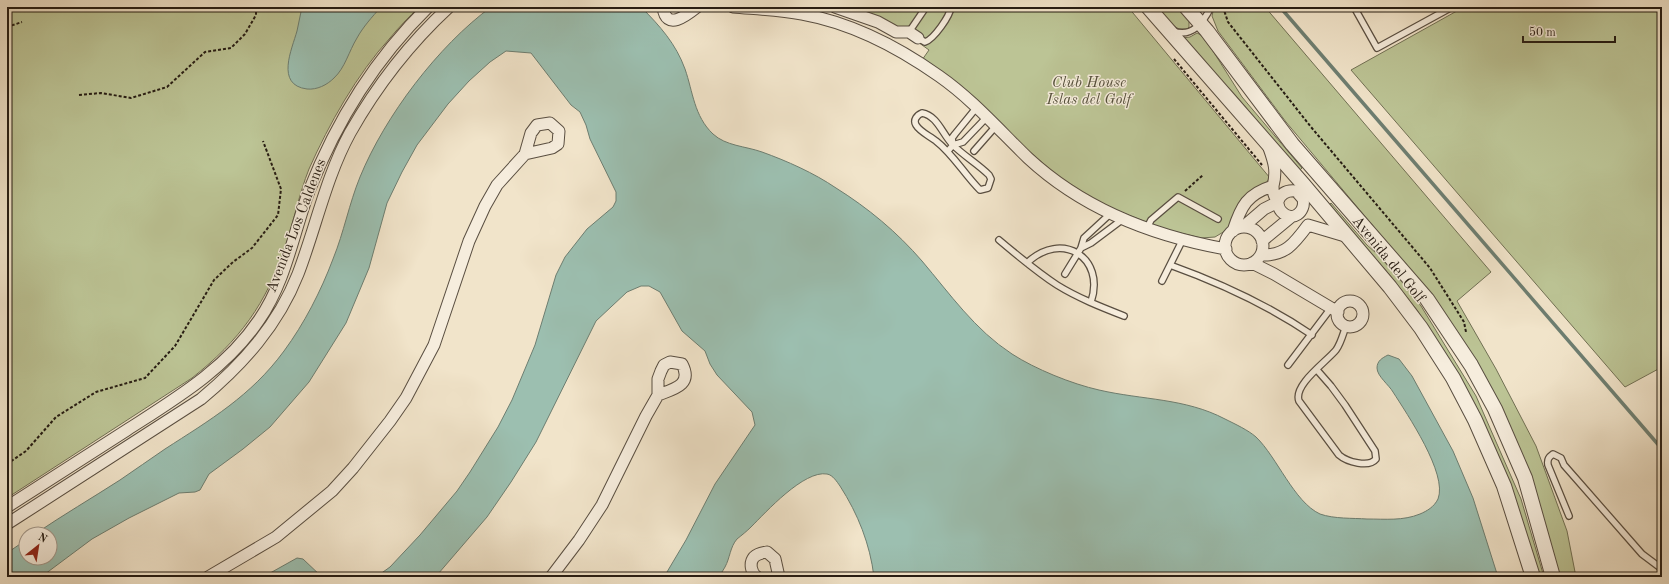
<svg xmlns="http://www.w3.org/2000/svg" width="1669" height="584" font-family="'Old Standard TT',serif">
<style>
.green{fill:#bcc495;stroke:#717054}
.water{fill:#9cbfb0;stroke:#6d7e71}
.lines{fill:none;stroke-linecap:round;stroke-linejoin:round}
.stream{stroke:#6d7e71;stroke-width:3.5}
.service-casing{stroke:#594e41;stroke-width:8}
.minor-casing{stroke:#594e41;stroke-width:13}
.tertiary-casing{stroke:#594e41;stroke-width:16}
.path{stroke:#261c13;stroke-width:2;stroke-dasharray:3 2;stroke-linecap:butt}
.service{stroke:#f6eddd;stroke-width:5.5}
.minor{stroke:#f6eddd;stroke-width:11}
.tertiary{stroke:#f6eddd;stroke-width:14}
.labels{text-anchor:middle;dominant-baseline:central;stroke-width:3;stroke-linejoin:round;paint-order:stroke}
.park-label{font-size:15px;font-style:italic;fill:#534e3a;stroke:#f6eddd}
.street-label{font-size:15px;fill:#261c13;stroke:#f6eddd}
</style>
<rect width="100%" height="100%" fill="#f1e4ca"/>
<filter id="stains"><feTurbulence type="fractalNoise" baseFrequency=".005" numOctaves="4"/><feColorMatrix values="0 0 0 0 .2 0 0 0 0 .09 0 0 0 0 .02 0 0 0 .5 -.17"/></filter>
<radialGradient id="worn" r=".72"><stop offset=".6" stop-color="#630" stop-opacity="0"/><stop offset="1" stop-color="#630" stop-opacity=".3"/></radialGradient>
<path class="green" d="M7 7H419C409 17 399 27 390 38 357 74 329 124 309 169 299 194 294 221 285 247 266 304 240 340 192 378L7 498Z
M847 7H1128L1270 178 1225 231 1215 237 1201 238 1164 229 1108 207 1065 182 922 60 929 50 897 27Z
M1153 7H1178L1189 19V27L1187 29H1179L1174 26Z
M1214 7H1265L1491 272 1457 301 1496 369 1536 446 1567 531 1576 577H1559L1543 518 1430 294 1286 122 1218 31 1212 16Z
M1464 7H1662V367L1625 387 1351 70Z
M1197 33 1201 35 1213 51 1242 97 1302 168 1299 171 1237 97 1182 38 1190 37Z
M1331 203 1367 245 1392 267 1421 306 1476 396 1521 499 1544 577H1537L1448 359 1417 310 1387 272 1329 205Z"/>
<path class="water" d="M302 7H381C372 17 363 27 357 38 349 51 345 68 334 78 327 85 317 90 307 89 275 85 292 49 297 31 299 23 300 15 302 7Z
M491 7H641C660 26 676 44 685 69 693 92 694 116 713 134 726 146 745 146 762 152 787 161 814 173 836 188 868 208 897 232 922 261 950 294 975 330 1012 354 1035 369 1072 384 1099 390 1142 400 1185 398 1225 419 1235 424 1248 430 1256 437 1277 457 1294 502 1320 514 1334 519 1353 518 1367 519 1385 519 1403 521 1420 514 1427 511 1434 507 1438 499 1448 474 1407 414 1393 392 1389 385 1377 376 1377 368 1377 361 1382 358 1388 355L1399 359 1412 376 1453 451 1473 498 1498 577H874C870 544 858 514 840 486 837 482 833 475 827 474 804 470 766 512 751 527 747 531 742 535 737 539 730 547 730 558 725 567 723 570 721 574 719 577H664L686 540 715 484 755 425 752 412 717 375 710 364 705 351 682 331 660 292 649 286H641L627 292 596 321 536 442 511 482 487 517 438 574 435 577H376L390 567 420 535 457 491 470 472 498 427 512 400 535 345 556 275 565 257 587 229 613 207 616 201V192L590 139 586 125 580 112 571 105 531 53 506 51 490 62 469 81 448 104 417 145 402 172 387 203 369 268 346 323 309 382 270 427 243 449 209 474 200 490 195 492 179 493 129 518 92 539 41 577H7V553L26 540V558H50V534H35C63 515 92 498 120 480 135 470 150 459 165 449 210 420 251 396 284 351 304 324 321 291 333 259 344 232 349 204 360 177 385 116 438 46 491 7Z
M297 558 303 559 322 577H263Z"/>
<g class="lines">
<path class="stream" d="M1280 7 1662 449"/>
<g class="service-casing">
<path id="service" d="M1354 7 1377 48 1452 7
M1173 31C1192 38 1203 23 1211 7
M909 32 926 7
M918 38 925 42C934 39 950 16 951 7
M922 113C938 116 942 134 953 145 964 156 978 164 989 175L991 179 988 188 980 190C964 174 953 154 936 141 930 136 920 132 916 125 913 120 917 115 922 113Z
M953 145 963 142 987 117
M948 151 953 145 952 138 955 134 977 107
M974 151 996 126
M1147 228 1151 220 1178 197 1218 219
M999 240C1018 256 1037 272 1057 285 1078 298 1101 307 1124 316
M1081 248 1091 243 1123 219
M1027 263C1061 230 1106 257 1091 302
M1170 265C1220 283 1268 305 1312 335
M1065 274 1081 248 1084 238 1110 214
M1162 281 1183 239
M1288 365 1331 308
M1317 370 1331 386 1345 405 1375 451 1376 459C1369 468 1347 462 1339 455L1299 401C1293 385 1326 362 1336 350 1341 343 1343 334 1346 326
M1569 516 1548 465C1547 459 1549 457 1553 454L1561 458 1564 465 1642 554 1662 569"/>
</g>
<g class="minor-casing">
<path id="minor" d="M663 7C666 32 687 15 697 7
M733 7C756 9 779 10 802 14 852 23 898 47 939 76 972 99 999 130 1028 158 1083 209 1153 236 1226 249
M835 7 878 22 896 32H909L918 38
M1273 186C1273 193 1274 195 1277 201 1279 205 1278 209 1282 212 1292 223 1306 212 1303 199L1296 191C1287 190 1281 193 1278 201
M1243 227 1264 209 1278 202
M1225 246a19 19 0 1 1 38 0a19 19 0 1 1-38 0Z
M1233 231C1241 206 1247 194 1273 186 1277 171 1274 162 1269 148
M1262 241 1291 217
M1261 255C1285 256 1294 244 1308 225L1345 236
M1252 263 1274 274 1338 312
M1337 314a13 13 0 1 1 26 0a13 13 0 1 1-26 0Z
M7 507C47 481 87 456 127 430 175 399 226 369 259 320 286 281 293 234 309 191 336 122 375 59 428 7
M7 524 201 399C243 364 278 325 298 274 316 227 326 177 350 133 376 87 410 43 449 7
M208 577 276 537 332 491 353 468 390 421 406 398 434 345 469 241 485 206 497 185 525 154 531 133 537 125 550 123 559 131 558 144 552 148 525 154
M551 577 579 540 602 505 646 416 658 395V379L661 371 664 365 670 362 682 364C693 385 674 389 658 395
M757 577C751 573 749 563 754 557 758 553 762 553 767 552L775 559 779 577"/>
</g>
<g class="tertiary-casing">
<path id="tertiary" d="M1148 7 1303 184 1390 287 1421 328 1453 378 1475 420 1504 486 1533 577
M1186 7 1207 31 1292 144 1427 299 1471 365 1495 409 1525 478 1553 577"/>
</g>
<path class="path" d="M1223 7 1228 22 1311 127 1430 268 1464 322 1466 332
M7 27 22 22
M1174 59 1262 165
M79 95 101 93 131 98 167 87 205 52 231 48 245 34 256 15V7
M1185 191 1203 175
M7 464 26 451 56 417 96 392 145 378 175 346 214 280 233 262 252 248 278 215 281 189 263 141"/>
<use href="#service" class="service"/>
<use href="#minor" class="minor"/>
<use href="#tertiary" class="tertiary"/>
</g>
<g class="labels">
<g class="park-label">
<text x="1089" y="83">Club House<tspan x="1089" dy="17">Islas del Golf</tspan></text>
</g>
<g class="street-label">
<text transform="translate(297 226) rotate(-69)">Avenida Los Caldenes</text>
<text transform="translate(1388 260) rotate(51)">Avenida del Golf</text>
</g>
</g>
<rect width="1669" height="584" fill="none" stroke="#f1e4ca" stroke-width="24"/>
<rect x="8" y="8" width="1653" height="568" fill="none" stroke="#261c13" stroke-width="2"/>
<rect x="12" y="12" width="1645" height="560" fill="none" stroke="#261c13"/>
<g transform="translate(38 546) rotate(30)"><circle r="19" fill="#f6eddd" stroke="#a3998c"/>
<path d="M0-3L7 15L0 10L-7 15Z" fill="#8f2418"/>
<text y="-6" font-size="11" font-weight="bold" text-anchor="middle" fill="#261c13">N</text>
</g>
<path d="M1523 36v6h92v-6" fill="none" stroke="#261c13" stroke-width="2"/>
<text x="1529" y="36" font-size="12" fill="#261c13" stroke="#f6eddd" stroke-width="3" paint-order="stroke">50 m</text>
<rect width="100%" height="100%" filter="url(#stains)"/>
<rect width="100%" height="100%" fill="url(#worn)"/>
</svg>
